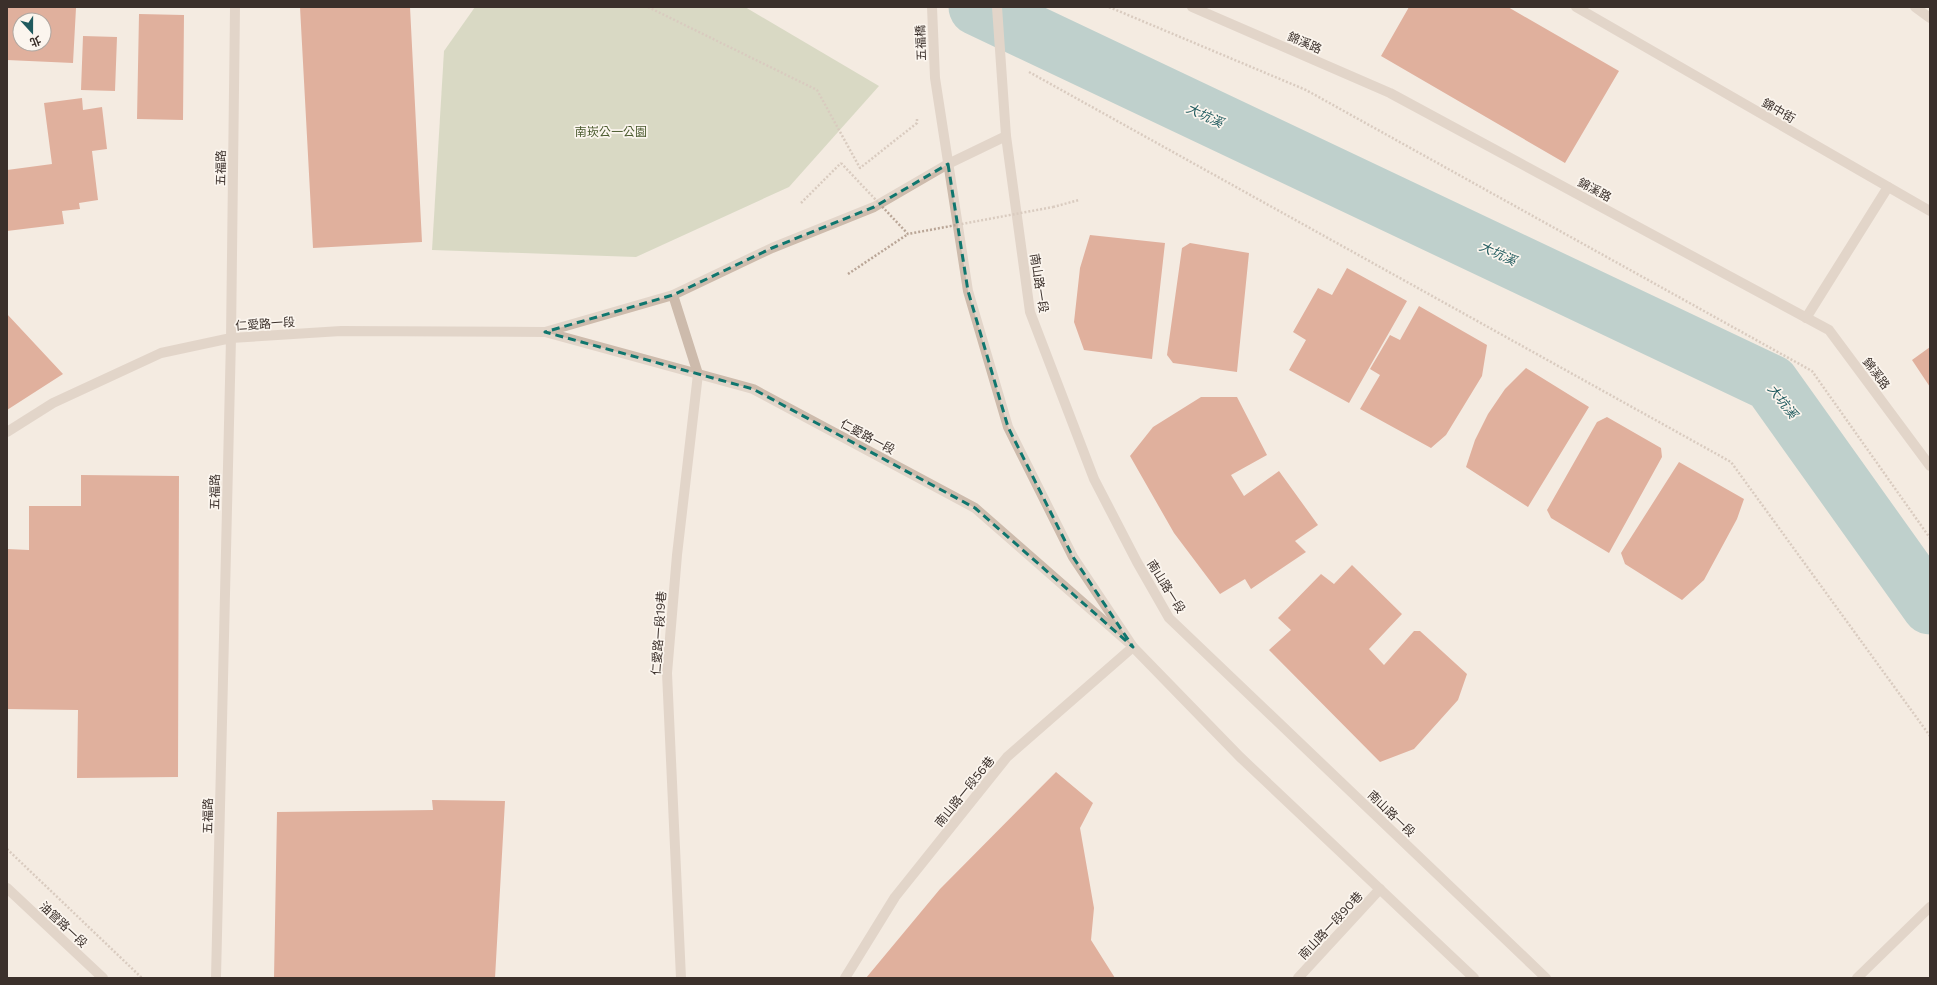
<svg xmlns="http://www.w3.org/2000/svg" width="1937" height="985" font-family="Commissioner,'Noto Sans TC',sans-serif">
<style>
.green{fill:#b8c4a0}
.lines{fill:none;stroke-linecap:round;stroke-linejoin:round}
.river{stroke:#7fb0b2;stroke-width:57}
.building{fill:#c8694b;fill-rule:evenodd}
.path{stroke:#b9a596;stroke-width:2.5;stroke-dasharray:2 2;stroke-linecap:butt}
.service{stroke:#cdbbac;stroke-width:10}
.minor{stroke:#cdbbac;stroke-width:10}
.tertiary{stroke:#cdbbac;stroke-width:10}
.path-bridge{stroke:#b9a596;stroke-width:2.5;stroke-dasharray:2 2;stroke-linecap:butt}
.marked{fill:none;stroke:#0f766e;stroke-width:3;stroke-dasharray:8 5;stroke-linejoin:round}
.labels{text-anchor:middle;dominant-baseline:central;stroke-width:3.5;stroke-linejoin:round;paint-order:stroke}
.street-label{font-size:12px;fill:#3b302b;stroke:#fbf5ee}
.park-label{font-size:12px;fill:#4a5a2e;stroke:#fbf5ee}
.water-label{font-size:13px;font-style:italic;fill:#1f5a5e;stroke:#fbf5ee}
</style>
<rect width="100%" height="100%" fill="#f4ebe1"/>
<path class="green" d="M475 7H745L879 86 789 187 636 257 432 250 444 51Z"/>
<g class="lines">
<path class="river" d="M977 7 1771 383 1930 606"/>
</g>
<path class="building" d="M7 7 76 8 73 63 7 60ZM20 20H44V44H20Z
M300 7H410L422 242 313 248Z
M1409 7H1508L1619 71 1565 163 1381 56Z
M139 14 184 15 183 120 137 119Z
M83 36 117 37 115 91 81 90Z
M82 98 83 110 102 107 107 149 92 151 98 200 79 203 80 209 62 211 64 224 7 231V170L52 164 44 103Z
M1090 235 1165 243 1152 359 1084 350 1074 322 1080 268Z
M1190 243 1249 253 1237 372 1173 363 1167 355 1182 248Z
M1347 268 1407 301 1349 403 1289 370 1306 340 1293 332 1318 288 1332 295Z
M1419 306 1487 345 1482 376 1446 435 1431 448 1360 409 1380 375 1370 369 1390 335 1400 340Z
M7 314 63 374 7 410Z
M1930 347V387L1912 360Z
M1526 368 1589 407 1528 507 1466 467 1475 440 1488 414 1505 389Z
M1201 397H1237L1267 455 1231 475 1244 496 1279 471 1318 525 1295 541 1306 552 1251 589 1245 579 1220 594 1174 533 1130 456 1153 427Z
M1607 417 1661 448 1662 457 1609 553 1551 518 1547 510 1597 422Z
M1679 462 1744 499 1737 519 1704 580 1682 600 1625 564 1621 553Z
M81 475 179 476 178 777 77 778 78 710 7 709V549L29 550V506H81Z
M1352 565 1402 614 1369 649 1384 665 1414 631H1420L1467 674 1458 700 1414 749 1380 762 1269 650 1291 630 1278 618 1321 574 1334 584Z
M1056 772 1093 803 1080 828 1094 908 1091 940 1115 978H866L940 889Z
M432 800 505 801 495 978H274L277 812 433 810Z"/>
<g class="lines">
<path class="path" d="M648 7 817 90 860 168 917 123V118
M1109 7 1306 90 1812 371 1930 538
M1029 72 1731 462 1930 736
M801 203 841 163
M1053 207 1079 200
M848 274 908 234
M7 849 142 978"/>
<path class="service" d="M1915 7 1930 18
M673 295 698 374 677 555 667 673 681 978
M1806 318 1888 187
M845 978 895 897 1007 757 1133 647
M1298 978 1380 889"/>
<path class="minor" d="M1192 7 1390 93 1829 330 1930 466
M1576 7 1930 211
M545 332 673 295 772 248 874 207 948 164 1006 136
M7 432 53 403 161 353 231 338 341 331 545 332 753 389 975 508 1128 642
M7 888 103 978
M216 978 231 338 235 7
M1857 978 1930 907"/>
<path class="tertiary" d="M932 7 935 78 968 291 1008 427 1073 557 1133 647 1240 757 1474 978
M997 7 1006 136 1030 312 1094 479 1137 562 1169 618 1546 978"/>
<path class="path-bridge" d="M841 163 908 234 1053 207"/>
</g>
<path d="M0 0H1937V985H0ZM948 164 968 291 1008 427 1073 557 1133 647 975 508 753 389 545 332 673 295 772 248 874 207Z" fill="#f4ebe1" fill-opacity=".55" fill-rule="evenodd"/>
<path class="marked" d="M948 164 968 291 1008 427 1073 557 1133 647 975 508 753 389 545 332 673 295 772 248 874 207Z"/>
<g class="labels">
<g class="street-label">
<text transform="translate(1305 42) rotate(23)">錦溪路</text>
<text transform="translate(920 43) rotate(-92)">五福橋</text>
<text transform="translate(1779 110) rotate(30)">錦中街</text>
<text transform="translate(220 168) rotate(-89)">五福路</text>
<text transform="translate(1595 189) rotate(28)">錦溪路</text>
<text transform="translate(1040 283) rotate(81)">南山路一段</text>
<text transform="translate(265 323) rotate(-4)">仁愛路一段</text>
<text transform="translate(1877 373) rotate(53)">錦溪路</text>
<text transform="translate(868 436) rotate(28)">仁愛路一段</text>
<text transform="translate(214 492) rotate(-89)">五福路</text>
<text transform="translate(1167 586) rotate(58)">南山路一段</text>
<text transform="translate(658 633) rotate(-86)">仁愛路一段19巷</text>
<text transform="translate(964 791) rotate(-51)">南山路一段56巷</text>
<text transform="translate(1392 813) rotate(44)">南山路一段</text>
<text transform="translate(207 816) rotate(-89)">五福路</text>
<text transform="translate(64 924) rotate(43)">油管路一段</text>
<text transform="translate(1330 925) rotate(-47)">南山路一段90巷</text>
</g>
<g class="park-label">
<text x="611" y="131">南崁公一公園</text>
</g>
<g class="water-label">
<text transform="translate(1205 115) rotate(25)">大坑溪</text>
<text transform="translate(1498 253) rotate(25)">大坑溪</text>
<text transform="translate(1783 401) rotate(52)">大坑溪</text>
</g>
</g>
<rect width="1937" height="985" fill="none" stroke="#3b302b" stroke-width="16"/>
<g transform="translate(32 32) rotate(159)"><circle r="19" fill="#fbf5ee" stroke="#aea6a0"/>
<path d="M0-3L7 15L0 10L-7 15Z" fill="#1f5a5e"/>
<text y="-6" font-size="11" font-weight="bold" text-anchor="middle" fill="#3b302b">北</text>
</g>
</svg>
